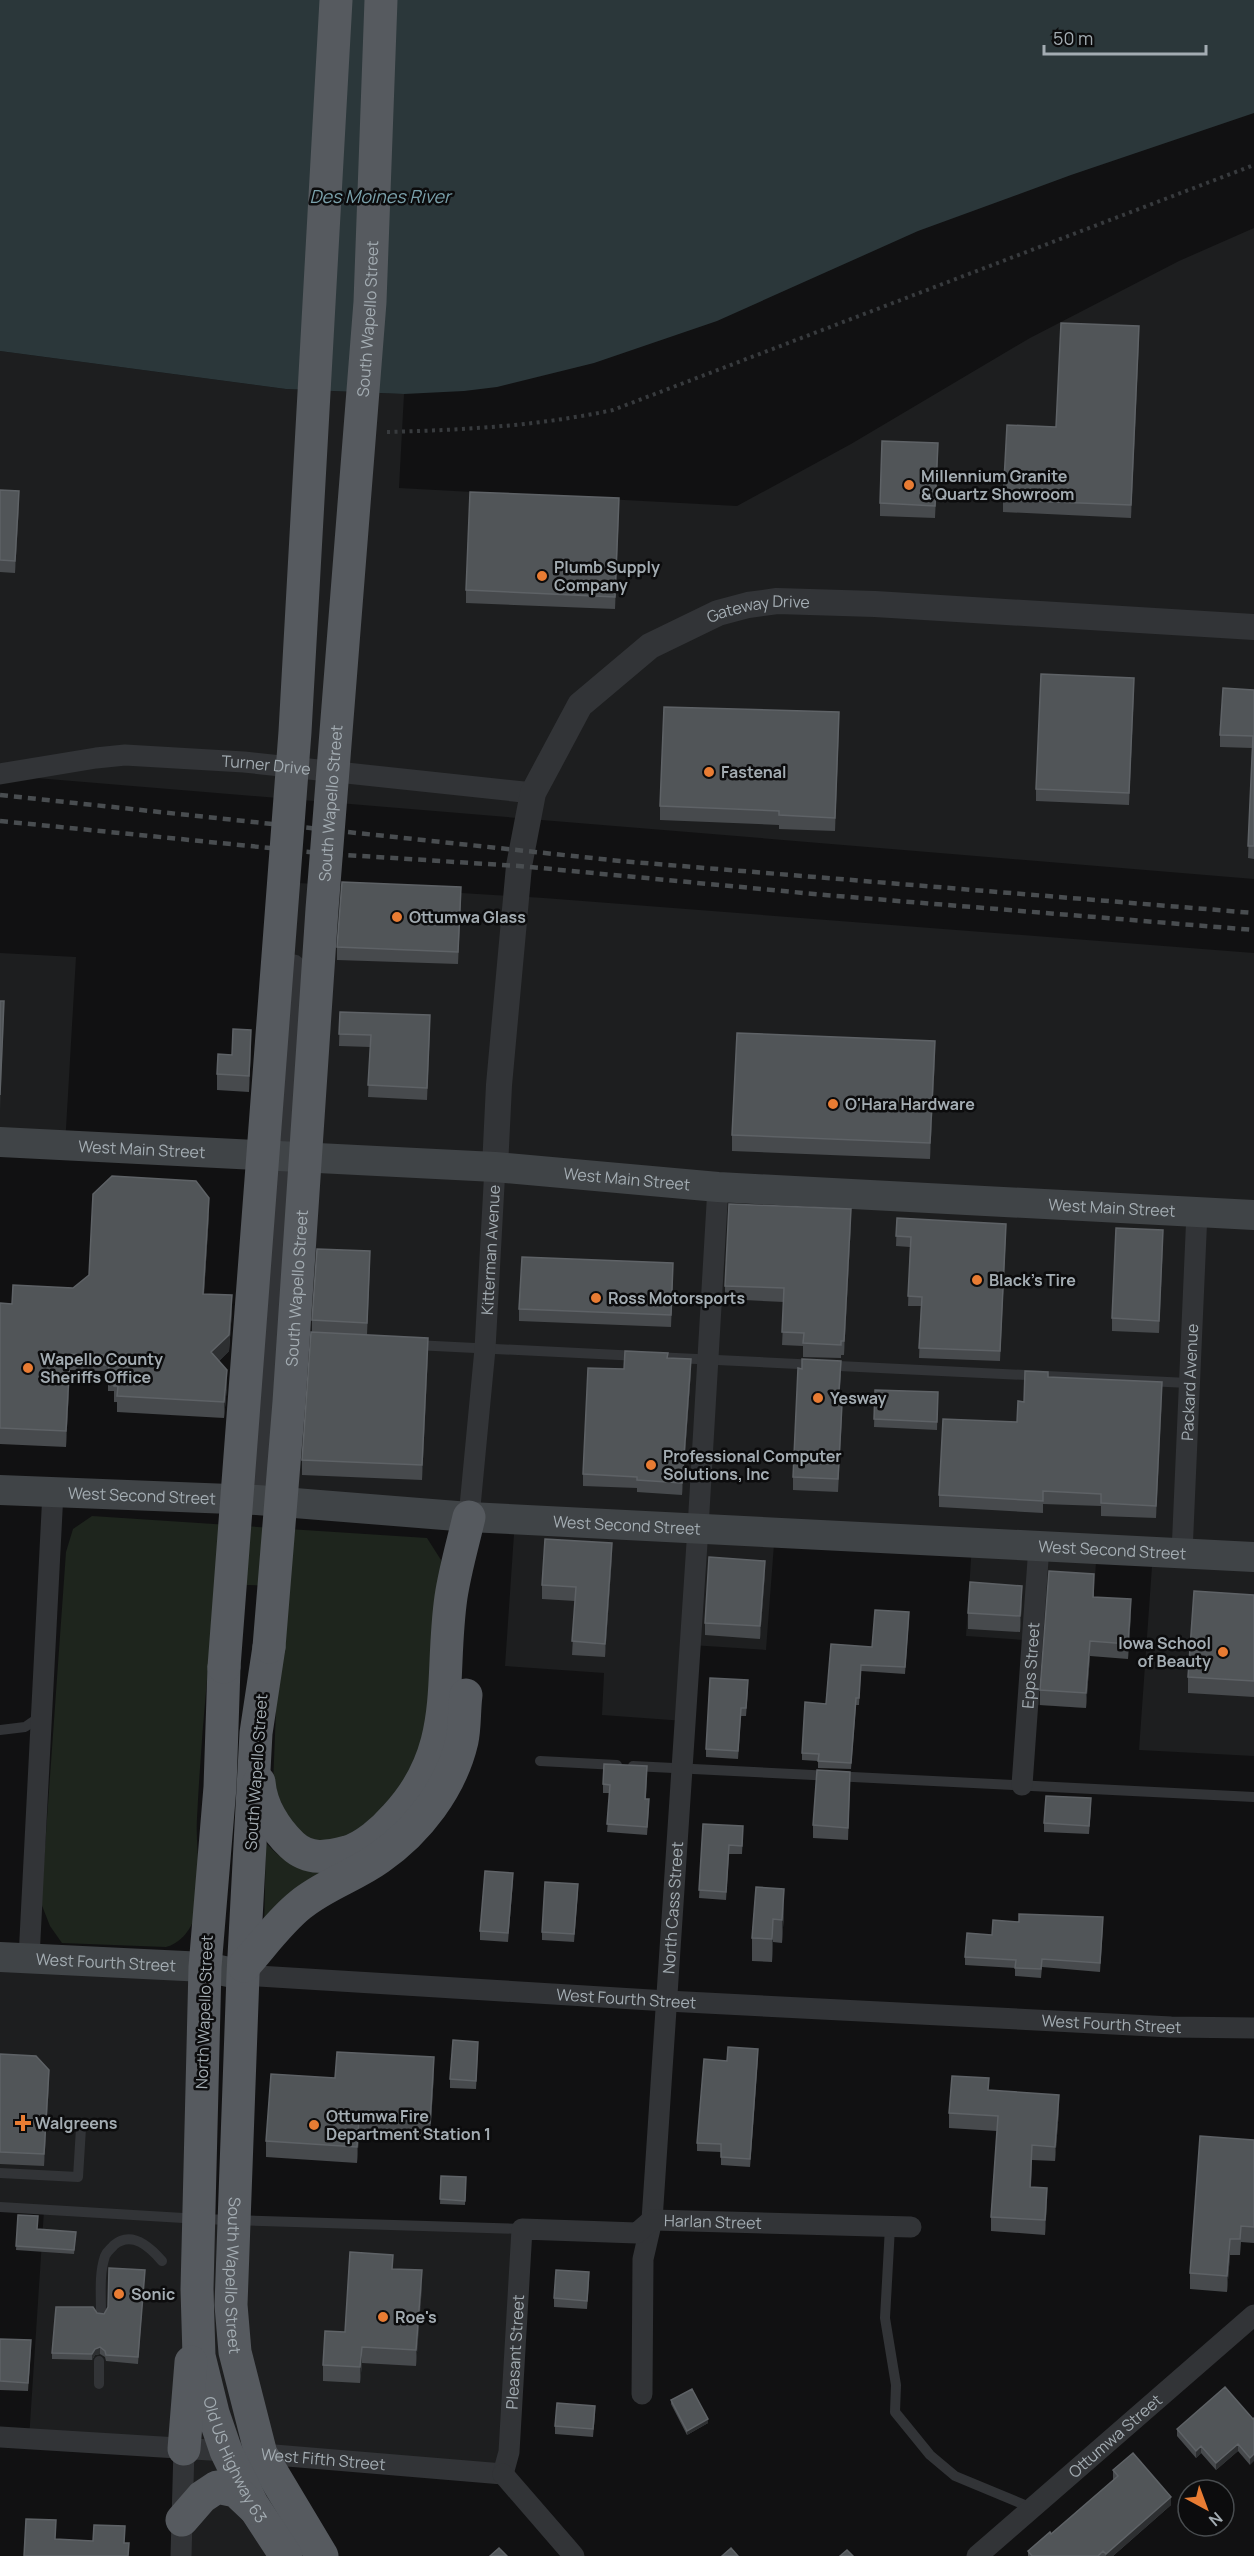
<svg xmlns="http://www.w3.org/2000/svg" width="1254" height="2556" font-family="Manrope,sans-serif">
<style>
.built{fill:#1d1e1f}
.green{fill:#1e251d}
.water{fill:#2b373a}
.lines{fill:none;stroke-linecap:round;stroke-linejoin:round}
.path{stroke:#383b3e;stroke-width:4;stroke-dasharray:3 4.5;stroke-linecap:butt}
.service{stroke:#323437;stroke-width:10}
.minor{stroke:#323437;stroke-width:21}
.tertiary{stroke:#323437;stroke-width:26}
.secondary{stroke:#404447;stroke-width:30}
.trunk{stroke:#565a5f;stroke-width:33}
.rail{stroke:#494d50;stroke-width:4.5;stroke-dasharray:8 6;stroke-linecap:butt}
.trunk-bridge{stroke:#565a5f;stroke-width:33}
.wall{fill:#474a4d}
.shaded-wall{fill:#2d2f31}
.building{fill:#515558;stroke:#5e6266;stroke-width:1.5}
.poi-dot{fill:#e87c33;stroke:#0c0c0d;stroke-width:2}
.labels{text-anchor:middle;dominant-baseline:central;stroke-width:5;stroke-linejoin:round;paint-order:stroke}
.street-label{font-size:16px;fill:#a3acb2;stroke:#0c0c0d}
.poi-label{font-size:16px;font-weight:bold;fill:#a3acb2;stroke:#0c0c0d;text-anchor:start}
.water-label{font-size:18px;font-style:italic;fill:#7ba2ac;stroke:#0c0c0d}
</style>
<rect width="100%" height="100%" fill="#111112"/>
<path class="built" d="M1254 228V879L0 775V351L286 389 404 394 399 488 737 506 851 444 1030 338 1179 261Z
M299 883 544 898 1254 953V1756L1139 1750 1153 1552 1097 1548 1086 1708 1035 1705 1039 1641 966 1636 972 1544 775 1531 766 1650 691 1645 685 1721 602 1715 604 1673 505 1666 515 1519 257 1500Z
M0 953 76 957 65 1146 0 1142Z
M0 1957 205 1967 200 2219 522 2229 503 2474 261 2454 322 2556H181L184 2449 29 2439 44 2210 0 2207Z"/>
<path class="green" d="M92 1516 427 1538 441 1560 433 1708 416 1766 380 1812 351 1835 331 1843 311 1841 296 1833 273 1785 281 1586 217 1584C208 1662 201 1740 197 1818 195 1850 204 1887 194 1919 190 1931 179 1944 166 1947L62 1943 50 1926 41 1903 66 1552 73 1529Z
M266 1843C290 1869 299 1866 332 1869L264 1928Z"/>
<path class="water" d="M0 0H1254V113L1071 175 918 231 717 321 594 363 497 387 464 391 404 394 286 389 0 351Z"/>
<g class="lines">
<path class="path" d="M387 432C463 430 538 426 613 410L1254 165"/>
<path class="service" d="M415 1345 639 1356
M655 1357 1188 1383
M0 1730 25 1727 41 1716
M540 1761 617 1765
M633 1766 1254 1797
M0 2173 78 2177 81 2128
M0 2207 200 2219 522 2229
M890 2227 885 2318 896 2385 895 2412 930 2455 955 2476 1032 2508
M101 2313C101 2294 99 2274 105 2256 107 2251 111 2249 114 2245 132 2230 150 2247 162 2261
M99 2361V2384"/>
<g class="minor">
<path id="s1" d="M0 774 96 758 125 755 244 762 533 793"/>
<path d="M257 1500 294 965"/>
<path id="s2" d="M469 1517 485 1349 495 1167"/>
<path id="s3" d="M1182 1553 1197 1212"/>
<path id="s4" d="M1022 1785 1039 1546"/>
<path d="M29 1958 53 1492"/>
<path id="s5" d="M243 1975 667 2001 1171 2027 1254 2028"/>
<path id="s6" d="M642 2394 643 2259 652 2220 698 1528 718 1187"/>
<path id="s7" d="M0 2437 226 2451 503 2474"/>
<path id="s8" d="M503 2474 509 2452 522 2229 637 2233 652 2220 911 2227"/>
<path d="M503 2474 574 2556"/>
<path d="M181 2556 184 2449"/>
<path id="s9" d="M977 2556 1254 2315"/>
</g>
<path class="tertiary" id="s10" d="M495 1167 499 1085 519 866 533 793 580 705 650 646 718 613 748 605 777 601 875 604 1254 627"/>
<g class="secondary">
<path id="s11" d="M0 1142 495 1167 718 1187 1254 1215"/>
<path id="s12" d="M0 1490 257 1500 469 1517 1254 1557"/>
<path id="s13" d="M0 1957 205 1967 243 1975"/>
</g>
<g class="trunk">
<path id="s14" d="M269 1647 256 1733 243 1975 231 2305 235 2352 261 2454 322 2556"/>
<path id="s15" d="M224 1667 220 1787 205 1967 197 2289 199 2356 213 2413 226 2451 252 2504 286 2556"/>
<path d="M259 1782C261 1806 275 1829 292 1845 309 1861 328 1857 347 1852 364 1847 384 1830 395 1817 459 1749 439 1680 451 1597 455 1570 463 1543 469 1517"/>
<path d="M244 1966C262 1946 279 1922 300 1905 324 1885 354 1876 379 1858 418 1831 451 1788 462 1741 465 1727 464 1710 466 1695"/>
<path d="M184 2449 191 2362"/>
<path d="M182 2520 202 2497 217 2487 236 2491 254 2508"/>
</g>
<path class="rail" d="M0 795 620 861 1254 913
M0 821 330 854 519 866 825 895 1254 930"/>
<g class="trunk-bridge">
<path id="s16" d="M269 1647 289 1402 322 909 370 302 381 0"/>
<path d="M224 1667 295 732 336 0"/>
</g>
</g>
<path class="wall" d="M1139 339 1131 518 1003 512V500Z
M938 455 935 518 880 516V503Z
M0 490 19 504 15 573 0 572Z
M619 510 615 609 466 603V590Z
M1134 690 1129 805 1036 801V789Z
M1254 690V859L1248 858 1252 748 1220 747V735Z
M839 726 835 831 779 829V825L660 820V806Z
M461 899 458 964 337 960V947Z
M340 1012 430 1028 427 1100 368 1097 370 1047 339 1046Z
M251 1046 249 1092 217 1090V1074L232 1055Z
M935 1057 930 1159 732 1151V1135Z
M209 1214 204 1294 232 1311 229 1351 219 1361 227 1386 224 1418 117 1412V1402H114V1391H108V1381H104V1371L70 1370 66 1447 0 1444V1303L12 1304 73 1288Z
M897 1218 1006 1233 1000 1361 919 1358 921 1306H908L910 1247 896 1246Z
M851 1223 844 1355H841V1358L803 1357V1346L782 1345 784 1302 725 1299V1286Z
M1163 1243 1159 1333 1112 1331V1318Z
M370 1263 367 1335 428 1353 422 1480 302 1475V1460L312 1332V1320Z
M673 1275 671 1327 519 1321V1309Z
M668 1358 691 1371 682 1495 637 1492V1488L583 1486V1474L624 1369Z
M841 1373 839 1404 842 1416 838 1492 793 1490V1477Z
M1048 1377 1162 1394 1156 1518 1101 1516V1506L1043 1504V1513L939 1507V1495L1017 1422 1024 1402Z
M875 1390 938 1392 937 1430 874 1427Z
M612 1556 605 1657 572 1655 575 1601 542 1599V1585Z
M765 1573 760 1639 705 1635V1623Z
M1094 1589V1597L1131 1614 1128 1659 1090 1656 1086 1708 1040 1705V1690Z
M1254 1595V1697L1188 1693V1677Z
M1022 1602 1020 1632 968 1629V1613Z
M909 1618 905 1674 861 1671 859 1705H856L851 1769 818 1768V1761L802 1760V1753L826 1704 872 1647Z
M748 1689 746 1716H741L738 1759 706 1757V1749Z
M647 1774 646 1799 649 1807 647 1835 607 1832 610 1793H603V1784Z
M850 1784 848 1840 813 1838V1825Z
M1091 1807 1089 1834 1044 1832V1823Z
M703 1824 743 1834 742 1854H729L726 1900 699 1898Z
M513 1881 508 1942 480 1940V1931Z
M756 1887 784 1912 782 1943 773 1942 772 1962 752 1961V1938Z
M578 1892 574 1942 542 1940V1932Z
M1103 1926 1100 1972 1042 1967 1041 1978 1015 1976V1968L965 1965V1957L992 1935Z
M478 2050 476 2089 450 2088V2079Z
M0 2054 49 2083 44 2166 0 2164Z
M758 2057 750 2167 721 2165V2152L697 2151V2143Z
M434 2073 430 2139 359 2135 357 2163 266 2157V2141Z
M989 2090 1059 2110 1055 2161 1032 2160 1031 2187 1047 2202 1045 2235 991 2231V2217L997 2131 949 2128V2113Z
M1254 2140V2243L1241 2242 1240 2255H1230L1227 2292 1190 2289V2273Z
M441 2176 466 2177 465 2205 440 2204Z
M18 2215 37 2229 76 2232 74 2254 16 2250Z
M393 2269 422 2286 416 2366 362 2363 360 2383 323 2381V2365L345 2332Z
M145 2270 138 2364 106 2361 105 2357 100 2354 95 2355 92 2360 52 2359V2353L97 2313 104 2314Z
M589 2281 587 2309 554 2307V2298Z
M0 2339 31 2348 28 2391 0 2390Z
M671 2400 708 2423 687 2435 671 2404Z
M595 2414 593 2437 555 2434V2426Z
M1253 2419 1250 2465 1238 2451 1216 2470 1201 2453 1196 2458 1177 2436V2429Z
M1113 2470 1171 2505 1113 2556H1028V2551L1051 2534 1114 2480 1113 2479Z"/>
<path class="shaded-wall" d="M1139 326V339L1131 518V505Z
M19 491V504L15 573V561Z
M619 498V510L615 609V597Z
M1134 678V690L1129 805V793Z
M839 712V726L835 831V818Z
M4 1001V1017L0 1111V1095Z
M251 1030V1046L249 1092V1076Z
M935 1041V1057L930 1159V1143Z
M209 1198V1214L203 1310V1294Z
M851 1209V1223L844 1355V1341Z
M1163 1230V1243L1159 1333V1321Z
M232 1295V1311L229 1351 211 1368V1352Z
M428 1338V1353L422 1480V1465Z
M70 1354V1370L66 1447V1431Z
M691 1359V1371L682 1495V1483Z
M227 1370V1386L224 1418V1402Z
M1162 1382V1394L1156 1518V1506Z
M612 1543V1556L605 1657V1644Z
M765 1561V1573L760 1639V1626Z
M1022 1586V1602L1020 1632V1616Z
M1131 1599V1614L1128 1659V1644Z
M1090 1641V1656L1086 1708V1693Z
M784 1889V1912L782 1943V1920Z
M773 1919V1942L772 1962V1939Z
M758 2049V2057L750 2167V2159Z
M434 2057V2073L430 2139V2123Z
M49 2070V2083L44 2166V2154Z
M1059 2095V2110L1055 2161V2147Z
M359 2119V2135L357 2163V2147Z
M1032 2145V2160L1030 2201V2187Z
M1047 2188V2202L1045 2235V2220Z
M1230 2239V2255L1227 2292V2276Z
M422 2270V2286L416 2366V2350Z
M100 2347V2354L95 2355 92 2360V2354L95 2349Z
M362 2347V2363L360 2383V2367Z
M708 2419V2423L687 2435V2431Z
M1238 2444V2451L1216 2470V2463Z
M1201 2446V2453L1196 2458V2451Z
M1254 2454V2461L1250 2465V2458Z
M1171 2497V2505L1113 2556H1106V2554Z"/>
<path class="building" d="M1061 323 1139 326 1131 505 1003 500 1007 425 1056 427Z
M882 441 938 443 935 506 880 503Z
M0 490 19 491 15 561 0 560Z
M470 492 619 498 615 597 466 590Z
M1041 674 1134 678 1129 793 1036 789Z
M1223 688 1254 690V846H1248L1253 736 1220 735Z
M664 707 839 712 835 818 779 815V811L660 806Z
M342 882 461 887 458 952 337 947Z
M0 1001H4L0 1095Z
M340 1012 430 1015 427 1088 368 1085 371 1035 339 1034Z
M233 1029 251 1030 249 1076 217 1074 218 1054 232 1055Z
M737 1033 935 1041 930 1143 732 1135Z
M112 1176 196 1181 209 1198 203 1294 232 1295 229 1335 211 1352 227 1370 224 1402 117 1396 118 1386H114V1375H108L109 1365H104V1355L70 1354 66 1431 0 1428V1303L12 1304 13 1285 73 1288 89 1275 93 1194Z
M729 1204 851 1209 844 1341H841V1345L803 1343 804 1333 782 1332 784 1288 725 1286Z
M897 1218 1006 1224 1000 1351 919 1348 922 1297 908 1296 911 1237 896 1236Z
M1116 1228 1163 1230 1159 1321 1112 1318Z
M317 1249 370 1251 367 1323 312 1320Z
M522 1257 673 1263 671 1315 519 1309Z
M311 1332 428 1338 422 1465 302 1460Z
M625 1351 668 1353 667 1358 691 1359 682 1483 637 1480V1477L583 1474 588 1368 624 1369Z
M802 1359 841 1361 838 1404H842L838 1479 793 1477 798 1368 802 1369Z
M1025 1371 1048 1372V1377L1162 1382 1156 1506 1101 1503V1494L1043 1491V1501L939 1495 943 1419 1017 1422 1018 1401 1024 1402Z
M875 1390 938 1392 937 1422 874 1419Z
M545 1539 612 1543 605 1644 572 1641 576 1587 542 1585Z
M709 1557 765 1561 760 1626 705 1623Z
M1049 1571 1094 1574 1093 1597 1131 1599 1128 1644 1090 1641 1086 1693 1040 1690Z
M970 1582 1022 1586 1020 1616 968 1613Z
M1194 1591 1254 1595V1681L1188 1677Z
M875 1610 909 1612 905 1667 861 1665 859 1698H856L851 1763 818 1761 819 1754 802 1753 805 1702 826 1704 831 1644 872 1647Z
M710 1678 748 1680 746 1708H741L738 1751 706 1749Z
M604 1764 647 1766 645 1799H649L647 1827 607 1824 610 1785 603 1784Z
M817 1770 850 1772 848 1828 813 1825Z
M1046 1796 1091 1798 1089 1826 1044 1823Z
M703 1824 743 1826 742 1846 729 1845 726 1892 699 1890Z
M485 1871 513 1873 508 1933 480 1931Z
M545 1882 578 1884 574 1934 542 1932Z
M756 1887 784 1889 782 1920 773 1919 772 1939 752 1938Z
M1019 1914 1103 1917 1100 1963 1042 1959 1041 1969 1015 1968 1016 1960 965 1957 967 1933 992 1935 993 1920 1019 1922Z
M453 2040 478 2042 476 2081 450 2079Z
M728 2047 758 2049 750 2159 721 2157V2144L697 2143 704 2059 727 2061Z
M337 2052 434 2057 430 2123 359 2119 357 2147 266 2141 271 2074 335 2078Z
M0 2054 36 2056 49 2070 44 2154 0 2152Z
M952 2076 989 2078 988 2090 1059 2095 1055 2147 1032 2145 1030 2187 1047 2188 1045 2220 991 2217 998 2116 949 2113Z
M1200 2136 1254 2140V2227L1241 2226 1240 2239H1230L1227 2276 1190 2273Z
M441 2176 466 2177 465 2201 440 2199Z
M18 2215 38 2216 37 2229 76 2232 74 2250 16 2246Z
M350 2252 393 2255 392 2269 422 2270 416 2350 362 2347 360 2367 323 2365 325 2331 345 2332Z
M109 2268 145 2270 138 2357 106 2355 105 2351 100 2347 95 2349 92 2354 52 2353 56 2307H93L97 2313 104 2314 108 2307Z
M556 2270 589 2272 587 2301 554 2298Z
M0 2339 31 2340 28 2383 0 2381Z
M1225 2387 1253 2419 1254 2418V2454L1250 2458 1238 2444 1216 2463 1201 2446 1196 2451 1177 2429Z
M692 2389 708 2419 687 2431 671 2400Z
M557 2403 595 2406 593 2429 555 2426Z
M1133 2453 1171 2497 1106 2554 1103 2551 1098 2556H1032L1028 2551 1050 2532 1051 2534 1118 2476 1113 2470Z
M26 2519 56 2520 55 2539 93 2541 94 2525 125 2526 124 2543H129L128 2556H24Z
M499 2548 507 2556H490Z
M731 2548 738 2556H722Z
M847 2550 853 2556H840Z"/>
<g class="poi-dot">
<circle cx="909" cy="485" r="6"/>
<circle cx="542" cy="576" r="6"/>
<circle cx="709" cy="772" r="6"/>
<circle cx="397" cy="917" r="6"/>
<circle cx="833" cy="1104" r="6"/>
<circle cx="977" cy="1280" r="6"/>
<circle cx="596" cy="1298" r="6"/>
<circle cx="28" cy="1368" r="6"/>
<circle cx="818" cy="1398" r="6"/>
<circle cx="651" cy="1465" r="6"/>
<circle cx="1223" cy="1652" r="6"/>
<path d="M20 2114h6v6h6v6h-6v6h-6v-6h-6v-6h6z"/>
<circle cx="314" cy="2125" r="6"/>
<circle cx="119" cy="2294" r="6"/>
<circle cx="383" cy="2317" r="6"/>
</g>
<g class="labels">
<g class="street-label">
<text stroke="none"><textPath href="#s16" startOffset="1332">South Wapello Street</textPath></text>
<text stroke="none"><textPath href="#s10" startOffset="684">Gateway Drive</textPath></text>
<text stroke="none"><textPath href="#s1" startOffset="268">Turner Drive</textPath></text>
<text stroke="none"><textPath href="#s16" startOffset="846">South Wapello Street</textPath></text>
<text stroke="none"><textPath href="#s11" startOffset="142">West Main Street</textPath></text>
<text stroke="none"><textPath href="#s11" startOffset="628">West Main Street</textPath></text>
<text stroke="none"><textPath href="#s11" startOffset="1114">West Main Street</textPath></text>
<text stroke="none"><textPath href="#s2" startOffset="268">Kitterman Avenue</textPath></text>
<text stroke="none"><textPath href="#s16" startOffset="360">South Wapello Street</textPath></text>
<text stroke="none"><textPath href="#s3" startOffset="171">Packard Avenue</textPath></text>
<text stroke="none"><textPath href="#s12" startOffset="142">West Second Street</textPath></text>
<text stroke="none"><textPath href="#s12" startOffset="628">West Second Street</textPath></text>
<text stroke="none"><textPath href="#s12" startOffset="1114">West Second Street</textPath></text>
<text stroke="none"><textPath href="#s4" startOffset="120">Epps Street</textPath></text>
<text transform="translate(256 1772) rotate(-86)">South Wapello Street</text>
<text stroke="none"><textPath href="#s6" startOffset="488">North Cass Street</textPath></text>
<text stroke="none"><textPath href="#s13" startOffset="106">West Fourth Street</textPath></text>
<text stroke="none"><textPath href="#s5" startOffset="384">West Fourth Street</textPath></text>
<text transform="translate(204 2012) rotate(-88)">North Wapello Street</text>
<text stroke="none"><textPath href="#s5" startOffset="870">West Fourth Street</textPath></text>
<text stroke="none"><textPath href="#s8" startOffset="442">Harlan Street</textPath></text>
<text stroke="none"><textPath href="#s14" startOffset="630">South Wapello Street</textPath></text>
<text stroke="none"><textPath href="#s8" startOffset="123">Pleasant Street</textPath></text>
<text stroke="none"><textPath href="#s9" startOffset="183">Ottumwa Street</textPath></text>
<text stroke="none"><textPath href="#s15" startOffset="800">Old US Highway 63</textPath></text>
<text stroke="none"><textPath href="#s7" startOffset="324">West Fifth Street</textPath></text>
</g>
<g class="poi-label">
<text x="921" y="476">Millennium Granite<tspan x="921" dy="18">&amp; Quartz Showroom</tspan></text>
<text x="554" y="567">Plumb Supply<tspan x="554" dy="18">Company</tspan></text>
<text x="721" y="772">Fastenal</text>
<text x="409" y="917">Ottumwa Glass</text>
<text x="845" y="1104">O'Hara Hardware</text>
<text x="989" y="1280">Black's Tire</text>
<text x="608" y="1298">Ross Motorsports</text>
<text x="40" y="1359">Wapello County<tspan x="40" dy="18">Sheriffs Office</tspan></text>
<text x="830" y="1398">Yesway</text>
<text x="663" y="1456">Professional Computer<tspan x="663" dy="18">Solutions, Inc</tspan></text>
<text x="1211" y="1643" text-anchor="end">Iowa School<tspan x="1211" dy="18">of Beauty</tspan></text>
<text x="326" y="2116">Ottumwa Fire<tspan x="326" dy="18">Department Station 1</tspan></text>
<text x="35" y="2123">Walgreens</text>
<text x="131" y="2294">Sonic</text>
<text x="395" y="2317">Roe's</text>
</g>
<g class="water-label">
<text x="380" y="196">Des Moines River</text>
</g>
</g>
<g transform="translate(1206 2508) rotate(139)"><circle r="28" fill="#0c0c0d" stroke="#484c4f" stroke-width="1.5"/>
<path d="M0-4.5L10 22L0 15L-10 22Z" fill="#e87c33"/>
<text y="-9" font-size="16" font-weight="bold" text-anchor="middle" fill="#a3acb2">N</text>
</g>
<path d="M1044 45v9h162v-9" fill="none" stroke="#a3acb2" stroke-width="3"/>
<text x="1053" y="45" font-size="18" fill="#a3acb2" stroke="#0c0c0d" stroke-width="4.5" paint-order="stroke">50 m</text>
</svg>
